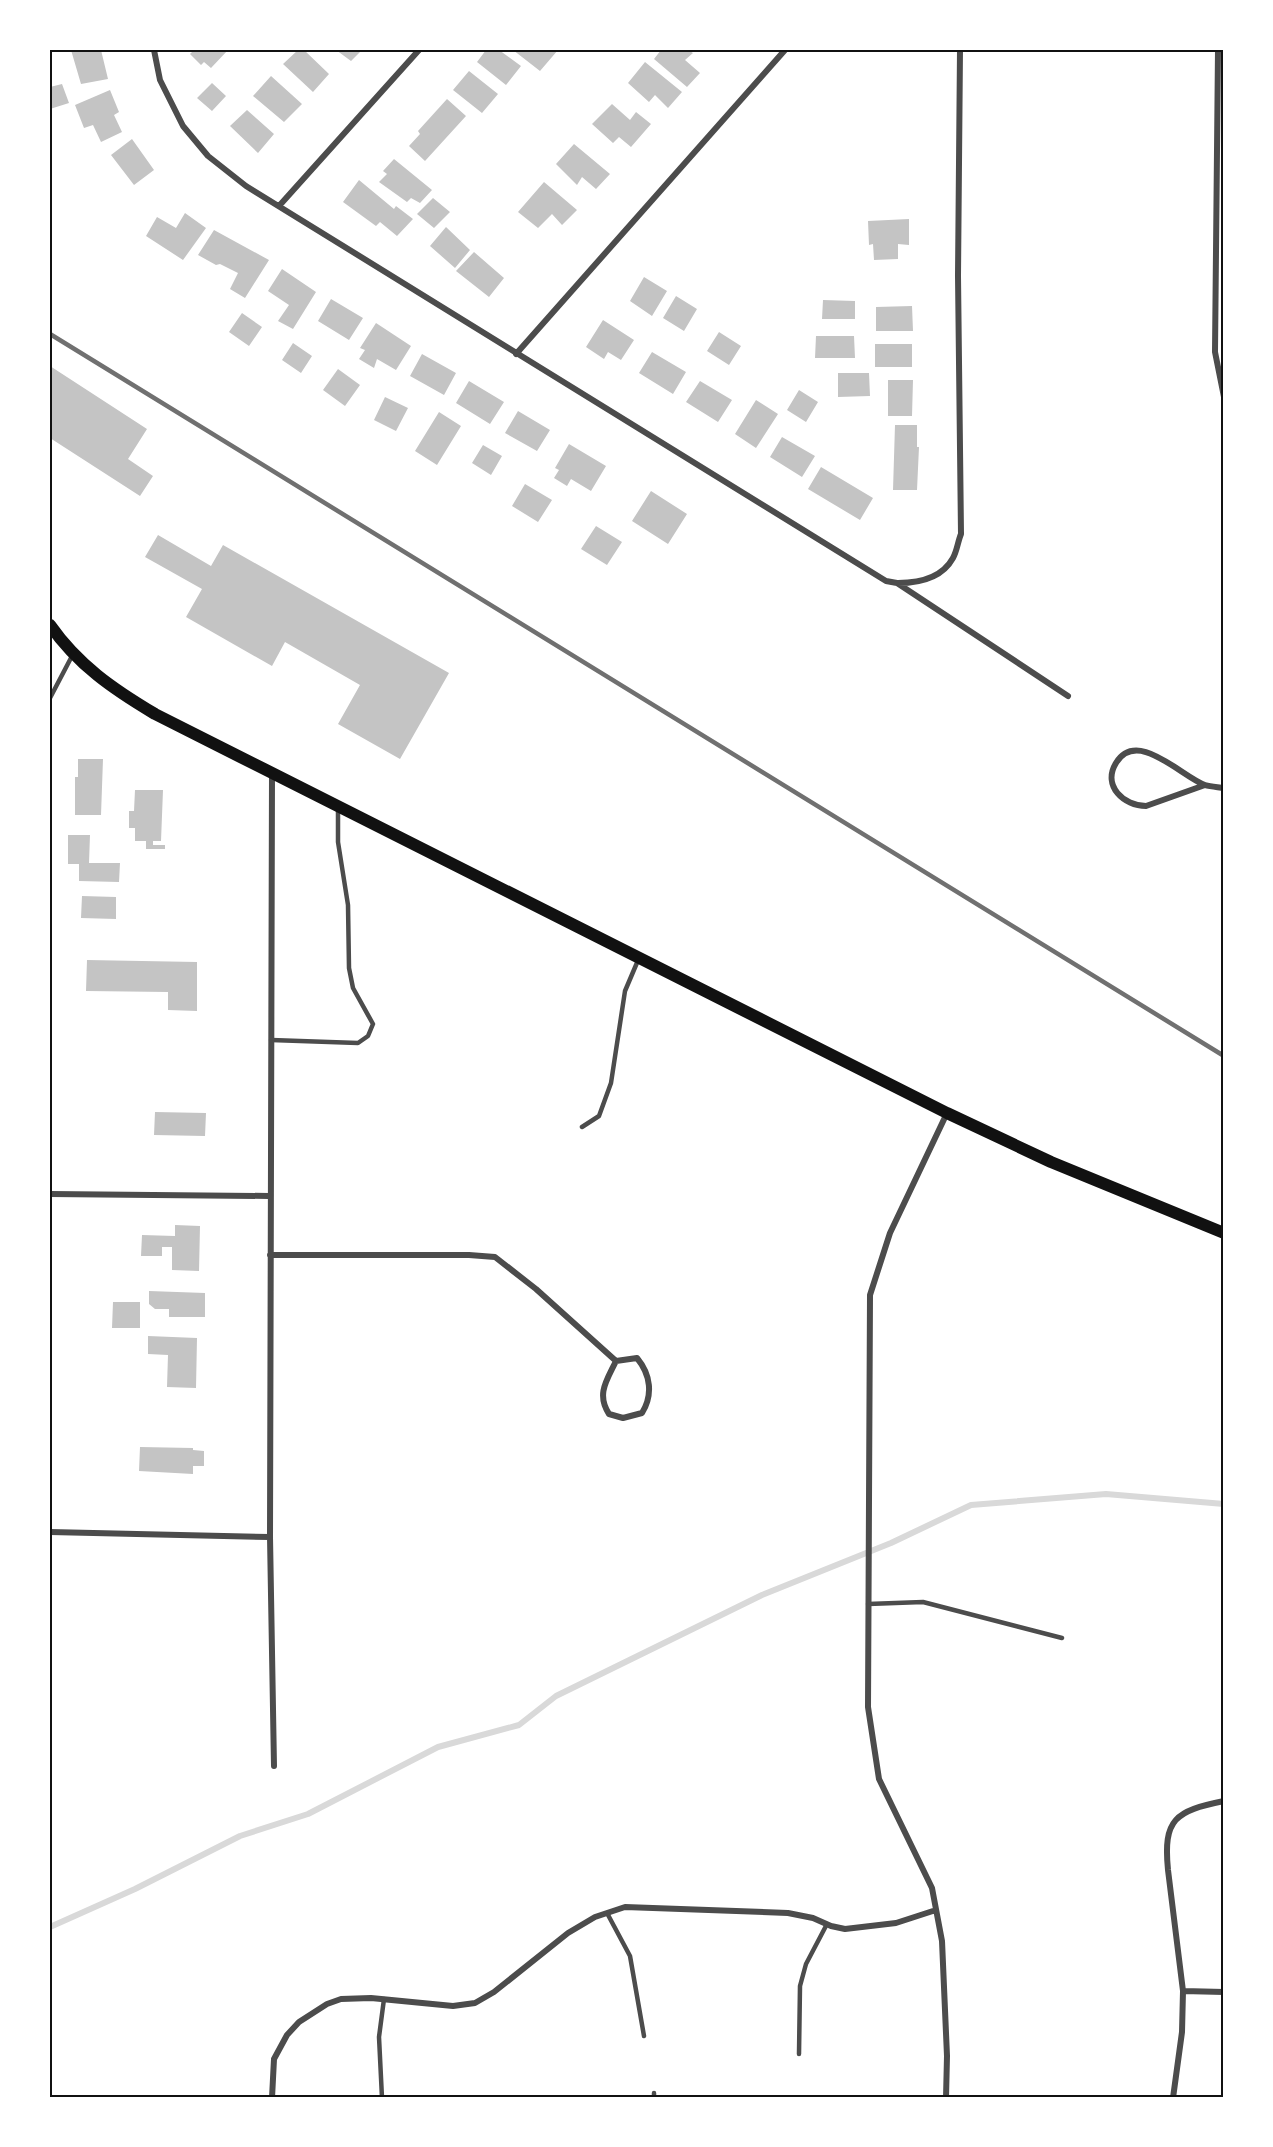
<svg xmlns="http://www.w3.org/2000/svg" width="1273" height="2147" font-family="Figtree,sans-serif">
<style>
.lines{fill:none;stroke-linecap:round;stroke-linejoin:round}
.stream{stroke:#d9d9d9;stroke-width:6}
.building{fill:#c4c4c4}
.service{stroke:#4c4c4c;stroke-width:4.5}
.minor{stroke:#4c4c4c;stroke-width:6}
.secondary{stroke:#111;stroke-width:12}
.rail{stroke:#707070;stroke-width:4.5}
.neatline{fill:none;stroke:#111;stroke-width:2}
</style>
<rect width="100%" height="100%" fill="#fff"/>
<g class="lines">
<path class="stream" d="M50 1927 135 1889 240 1836 308 1814 438 1747 519 1725 556 1696 762 1595 891 1543 971 1505 1106 1494 1224 1504"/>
</g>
<path class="building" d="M71 50H101L108 79 81 84Z
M194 50H228L211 68 204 62 201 65 190 54Z
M298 50H304L329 74 313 92 283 64Z
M336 50H362L351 61Z
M486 50H499L521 66 506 85 477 62Z
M513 50H558L540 71Z
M661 50H688L693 53 685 60 700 73 687 87 654 59Z
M645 62 682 92 668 108 655 95 649 102 628 83Z
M469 71 498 94 482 113 453 90Z
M271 76 302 104 284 122 253 96Z
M212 83 226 96 212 111 197 98Z
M62 84 69 103 50 109V87Z
M110 90 119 112 114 115 122 132 101 142 93 125 84 128 75 105Z
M447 99 466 116 425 161 409 146 420 134 418 131Z
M612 104 630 120 636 112 651 124 631 147 619 137 613 143 592 124Z
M247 110 274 134 258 153 230 126Z
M132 139 154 170 134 185 111 155Z
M574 144 610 174 596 189 582 177 577 185 556 164Z
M394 159 432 190 420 203 411 198 407 202 379 182 387 174 383 171Z
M359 180 394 209 396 206 413 219 397 236 380 222 376 226 343 202Z
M544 182 577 210 562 225 552 214 538 228 518 212Z
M433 198 450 212 434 228 417 214Z
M185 213 206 228 183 260 146 236 157 217 176 228Z
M909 219V245L898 244V259L874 260 873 244 869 245 868 221Z
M446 227 470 250 455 268 430 246Z
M214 230 269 260 245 298 230 289 238 273 220 264 216 265 198 255Z
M474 252 504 278 489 297 456 271Z
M282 269 316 292 293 329 278 321 289 305 268 291Z
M644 277 667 291 652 316 630 301Z
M676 296 697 309 684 331 663 318Z
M331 299 363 318 349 340 318 321Z
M823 300 855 301V319H822Z
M912 306 913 331H876V307Z
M242 313 262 327 249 346 229 332Z
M603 320 634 340 621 360 608 352 604 359 586 347Z
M376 323 411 346 396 370 377 359 374 368 359 359 365 350 360 348Z
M719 332 741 346 729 365 707 351Z
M816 336H854L855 358H815Z
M293 343 312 356 301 373 282 360Z
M875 344H912V367H875Z
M652 352 686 372 673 394 639 373Z
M422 354 456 373 444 395 410 376Z
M50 366 147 429 128 459 153 476 140 496 50 438Z
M338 369 360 385 345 406 323 390Z
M838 373H869L870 396 838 397Z
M888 380H913L912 416H888Z
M469 381 504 402 490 424 456 403Z
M700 381 732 400 718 422 686 402Z
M799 390 818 402 806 422 787 410Z
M385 397 408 408 396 431 374 420Z
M756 400 778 414 756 448 735 434Z
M518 411 550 430 537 451 505 433Z
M439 412 461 426 437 465 415 451Z
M895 425H917V447H919L917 490H893Z
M782 437 815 456 802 477 770 457Z
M569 444 606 466 591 491 571 479 567 486 554 478 559 470 555 468Z
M483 445 502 456 491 475 472 463Z
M821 467 873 498 860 520 808 489Z
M525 484 552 500 538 522 512 506Z
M651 491 687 514 668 544 632 521Z
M596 526 622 542 607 565 581 549Z
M158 535 211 566 223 545 449 673 400 759 338 724 360 685 285 642 272 666 186 617 202 589 145 557Z
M78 759H103L101 815H75V777H78Z
M135 790H163L161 841H153V845H165V849H146V841H135V828H129V811H134Z
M68 835H90L89 863H120L119 882 79 881V864H68Z
M82 896 116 897V919L81 918Z
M87 960 197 962V1011L168 1010V992L86 991Z
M155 1112 206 1113 205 1136 154 1135Z
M175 1225 200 1226 199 1271 172 1270V1247H162V1256H141L142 1235 175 1236Z
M149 1291 205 1293V1317H169V1309H155L149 1304Z
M113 1302H140V1328H112Z
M148 1336 197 1338 196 1388 167 1387 168 1355 148 1354Z
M140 1447 193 1448V1450L204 1451V1466H193V1474L139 1471Z"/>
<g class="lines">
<path class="service" d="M50 698 72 656
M271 1040 358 1043 368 1036 373 1024 353 988 349 968 348 905 338 842V809
M582 1127 599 1116 611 1083 625 991 639 958
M868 1604 923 1602 1062 1638
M607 1913 630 1956 644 2036
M799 2054 800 1986 806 1964 827 1924
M654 2093V2098
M382 2098 379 2037 384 1999"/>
<path class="minor" d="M154 50 160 80 183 126 208 156 246 186 886 581 897 583 1068 696
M1218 50 1215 352 1224 397
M279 206 419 50
M516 354 785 50
M898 583C919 583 942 578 953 558 957 551 958 541 961 534L958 276 960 50
M272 773 270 1537 274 1766
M1205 785 1146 806C1124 806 1102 786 1116 763 1137 728 1182 777 1205 785 1211 787 1218 787 1224 788
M50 1194 269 1196
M270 1255H469L495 1257 536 1289 616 1361
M637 1358C651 1375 653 1395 642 1413L623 1418 609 1414C596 1394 607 1380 616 1361Z
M50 1532 270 1537
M1183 1991 1224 1992
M272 2098 274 2059 287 2035 299 2022 327 2004 341 1999 371 1998 453 2006 475 2003 494 1992 568 1933 595 1917 625 1907 788 1913 813 1918 831 1926 845 1929 896 1923 936 1910
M946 2098 947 2056 942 1941 932 1888 879 1779 868 1707 870 1295 890 1233 947 1113
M1173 2098 1182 2032 1183 1991 1168 1870C1163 1819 1175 1811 1224 1801"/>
<path class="secondary" d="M50 625C78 665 113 689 155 714L947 1113 1051 1162 1224 1233"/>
<path class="rail" d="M50 334 1224 1056"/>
</g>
<rect width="1273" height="2147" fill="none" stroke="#ffffff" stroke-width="102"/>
<rect x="51" y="51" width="1171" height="2045" class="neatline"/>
</svg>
